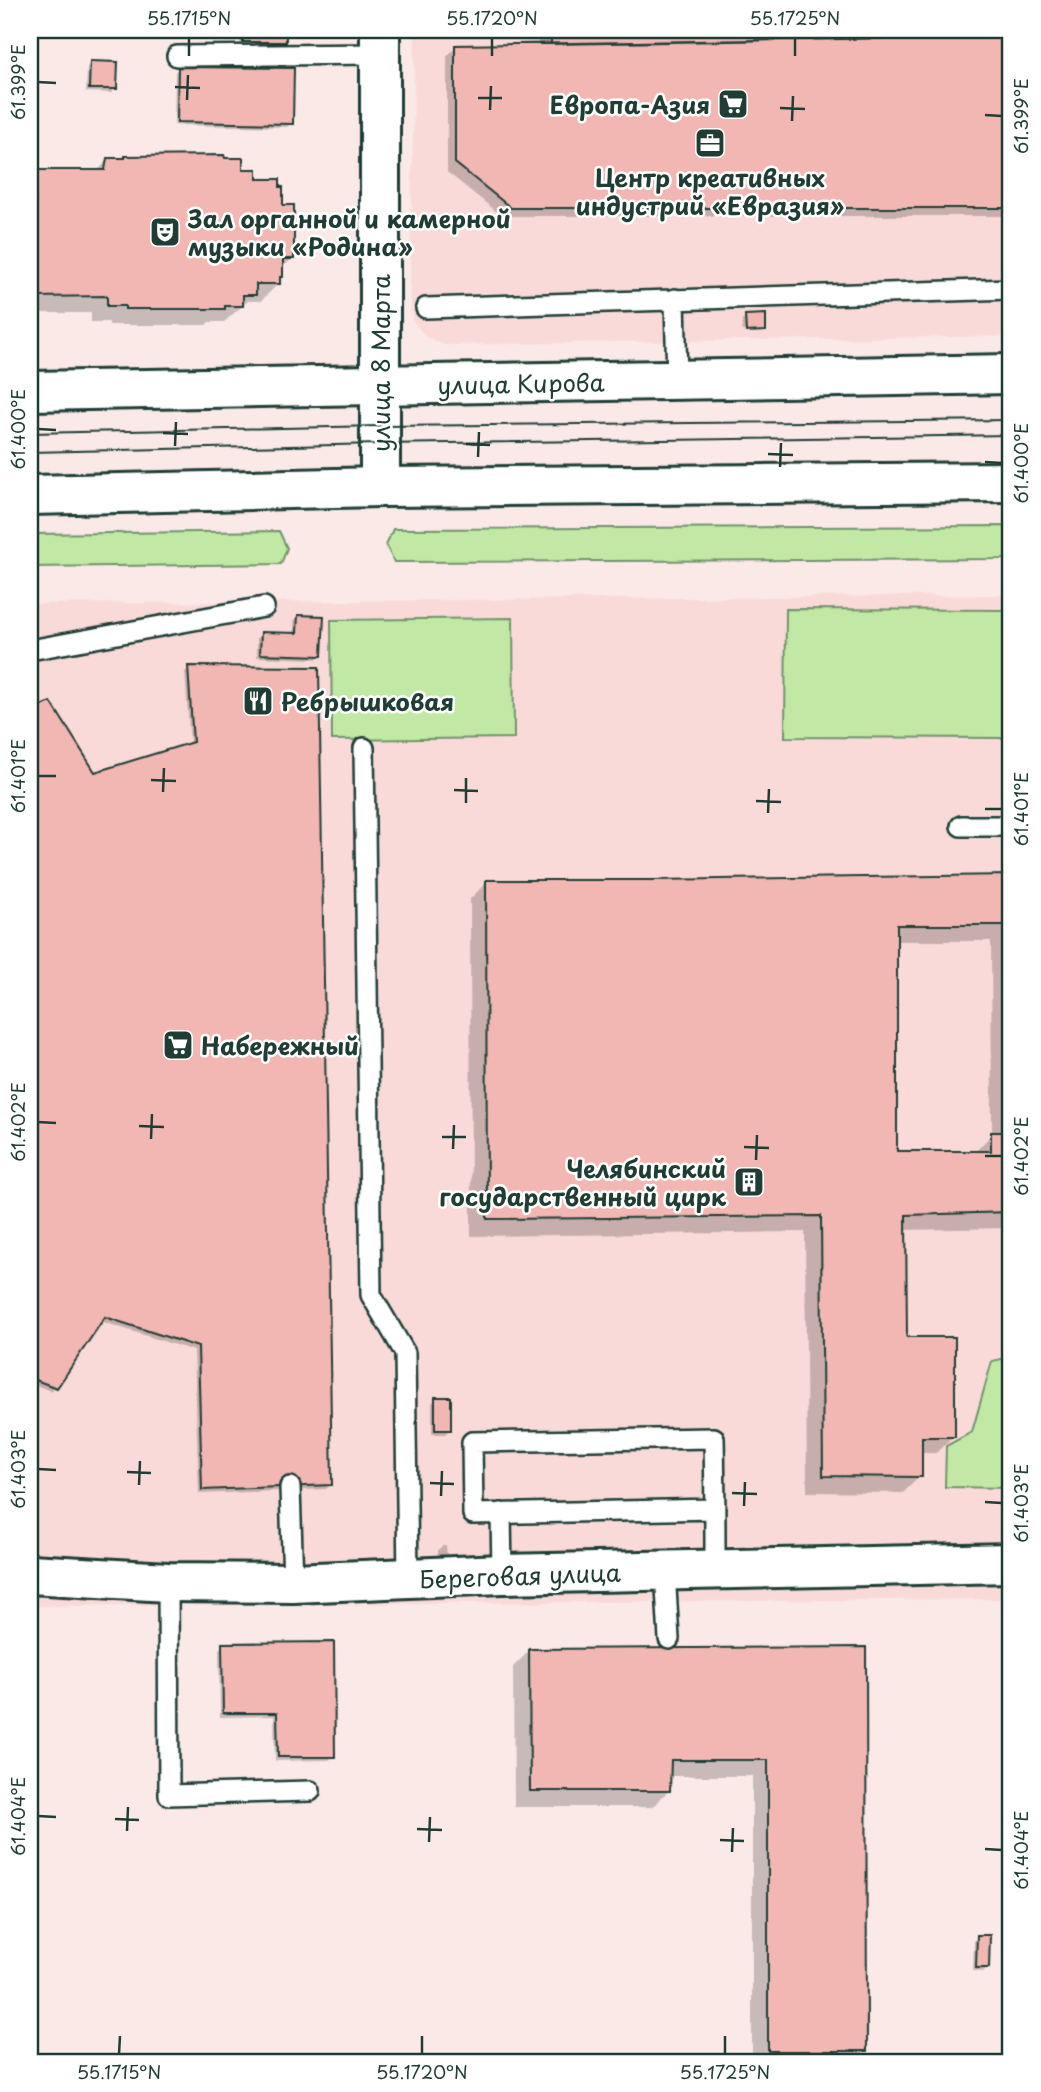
<svg xmlns="http://www.w3.org/2000/svg" width="1041" height="2092" font-family="'Playpen Sans',sans-serif">
<style>
.built{fill:#f9dad8}
.green{fill:#c1e9a5;stroke:#70936c;stroke-width:2}
.shadow{fill:#0003;fill-rule:evenodd}
.building{fill:#f3b7b3;stroke:#1f3d34;stroke-width:2;fill-rule:evenodd}
.lines{fill:none;stroke-linecap:round;stroke-linejoin:round}
.lane-casing{stroke:#1f3d34;stroke-width:24}
.street-casing{stroke:#1f3d34;stroke-width:44}
.secondary-casing{stroke:#1f3d34;stroke-width:44}
.lane{stroke:#fff;stroke-width:19}
.street{stroke:#fff;stroke-width:38}
.secondary{stroke:#fff;stroke-width:38}
.tram{stroke:#1f3d34;stroke-width:2}
.ticks{fill:none;stroke:#1f3d34;stroke-width:2.5}
.labels{text-anchor:middle;dominant-baseline:central;stroke-width:5;stroke-linejoin:round;paint-order:stroke}
.poi-label{font-size:24px;font-weight:bold;fill:#1f3d34;stroke:#fff;text-anchor:start}
.street-label{font-size:24px;fill:#1f3d34;stroke:#fff}
.neatline{fill:none;stroke:#1f3d34;stroke-width:2.5}
.ticks-label{font-size:18px;text-anchor:middle;fill:#1f3d34}
</style>
<rect width="100%" height="100%" fill="#fbe9e8"/>
<filter id="ink" filterUnits="userSpaceOnUse"><feTurbulence type="fractalNoise" baseFrequency=".0143" numOctaves="2"/><feDisplacementMap in="SourceGraphic" scale="14" xChannelSelector="R" yChannelSelector="G"/><feConvolveMatrix kernelMatrix="1 2 1 2 8 2 1 2 1" color-interpolation-filters="sRGB"/></filter>
<g filter="url(#ink)">
<path class="built" d="M415 30H1011V336L444 345 426 337 412 320 410 286Z
M1011 595V1599L30 1606V604Z"/>
<path class="green" d="M1011 526V559L394 562 386 545 393 529Z
M279 531 287 548 281 564 30 567V534Z
M786 609 1005 610 1004 738 785 737Z
M513 618 514 738 332 740 331 620Z
M1011 1357V1488L945 1487 946 1446 972 1432 992 1361Z"/>
<path class="shadow" d="M128 30H164V33L160 37H128Z
M240 30H284V41L280 45 240 46Z
M538 30H1011V216H502L447 172V56L456 47 538 46Z
M91 63 115 89 111 93 86 92 87 67Z
M179 68 291 123 287 127 174 125 175 72Z
M108 160 241 171 255 181 281 207 293 258 281 269 278 284 261 301H248L224 322H209L206 325H109V322H91V313H30V178L36 172 97 171Z
M746 316 764 331 763 332V330L742 331V320Z
M298 617 321 655 316 659 257 657V638L261 634 294 635V621Z
M189 668 330 1485 326 1489 199 1494 194 1351 100 1321 51 1391 30 1383V712L50 704 94 774 190 745 185 672Z
M1011 877V1228L904 1230 905 1339 953 1436 936 1453H920V1476L903 1493 807 1492 805 1232 471 1236 470 899 487 882H653ZM895 941H991L992 1134 975 1152H896Z
M436 1399 449 1430 445 1434H432V1403Z
M442 1546H446L447 1554 443 1558H438V1550Z
M223 1645 334 1756 329 1760 275 1761 274 1716 220 1717 219 1649Z
M864 1649 866 2050 853 2062H752V1776H669V1790L652 1807H514L513 1667 530 1650Z
M978 1937 987 1968 983 1972 973 1971 974 1941Z"/>
<path class="building" d="M131 30H166V34H131Z
M243 30H286V42H243Z
M551 30H1011V36L551 44Z
M1011 36V208H511L455 163V45Z
M90 61 118 62 117 89H89Z
M178 67 294 68 293 124 177 122Z
M224 155 225 158H243V169H257V179H280V187H283V205H294V259H283V277H280V284H256V295H243V306H225V309H125V306H107V296L36 297 35 170H105L107 158H125V156Z
M766 314V331L746 332 745 315Z
M298 615 324 616 322 656 260 654 261 632 297 633Z
M188 666 319 667 332 1485 202 1490 198 1347 105 1317 57 1388 30 1378V710L51 702 95 772 193 742Z
M1011 875V1212L906 1215 907 1337H955V1437H922V1477L823 1476 821 1216 487 1219 486 880H653ZM897 925H1007L1008 1132H991V1151H897Z
M435 1397H451V1430H435Z
M334 1642 335 1757H278L277 1713H223L222 1643Z
M866 1647 867 2051H768V1760H671L670 1791H530L529 1649Z
M977 1935H990L989 1968H976Z"/>
<g class="lines">
<g class="lane-casing">
<path id="lane" d="M177 56 380 54
M675 299 677 381
M426 308 1011 289
M30 650 264 607
M364 748 371 1295 405 1353 408 1579
M961 826H1011
M290 1487 293 1583
M715 1509 473 1514 472 1442 714 1438C715 1482 715 1526 715 1570
M501 1513 502 1574
M665 1571 669 1639
M168 1582 169 1795 310 1791"/>
</g>
<g class="street-casing">
<path id="street" d="M380 487V30
M30 1574 168 1582 293 1583 502 1574 1011 1563"/>
</g>
<g class="secondary-casing">
<path id="secondary" d="M30 391 1011 374
M30 495 380 487 1011 482"/>
</g>
<use href="#lane" class="lane"/>
<use href="#street" class="street"/>
<use href="#secondary" class="secondary"/>
<path class="tram" d="M30 433 380 426 1011 420
M30 452 380 444 1011 435"/>
</g>
</g>
<path class="ticks" d="M189 56V38M492 56V38M795 56V38M38 82 56 83M175 87 200 88M478 98H502M187 100 188 75M780 108 805 109M490 110 491 86M985 115 1002 116M792 121 793 96M38 429 56 430M163 433 188 434M466 444 490 445M175 446 176 422M768 454 793 455M478 457 479 432M985 462 1002 463M780 467 781 443M38 776H56M151 780 176 781M454 790 478 791M163 792 164 768M756 801 781 802M466 803V778M985 809H1002M768 813 769 789M38 1122 56 1123M139 1126 164 1127M442 1137H466M151 1139 152 1114M744 1147 769 1148M453 1149 454 1125M985 1156H1002M756 1160 757 1135M38 1469 56 1470M127 1472 151 1473M430 1483 454 1484M139 1485 140 1461M732 1493 757 1494M441 1496 442 1471M985 1502 1002 1503M744 1506 745 1482M38 1816 56 1817M115 1819 139 1820M417 1829 442 1830M127 1831 128 1807M720 1840 744 1841M429 1842 430 1817M985 1849 1002 1850M732 1852 733 1828M119 2054 120 2036M422 2054V2036M725 2054V2036"/>
<defs>
<g id="supermarket-square" transform="scale(1.575)"><rect x="-9" y="-9" width="18" height="18" rx="4" fill="#1f3d34" stroke="#fff"/><path d="M-6-5.5h2.5l.6 2H6L4.5 2H-2.5L-4.4-4H-6ZM-1.5 3.2a1.3 1.3 0 1 0 .1 0ZM3 3.2a1.3 1.3 0 1 0 .1 0Z" fill="#fff"/></g>
<g id="office-square" transform="scale(1.575)"><rect x="-9" y="-9" width="18" height="18" rx="4" fill="#1f3d34" stroke="#fff"/><path d="M-6-3h4V-5.5h4V-3h4V5H-6ZM-1-4.5V-3h2v-1.5ZM-6 0V1H6V0Z" fill="#fff"/></g>
<g id="theatre-square" transform="scale(1.575)"><rect x="-9" y="-9" width="18" height="18" rx="4" fill="#1f3d34" stroke="#fff"/><path d="M-5-5.5Q0-4 5-5.5V0Q5 5 0 6Q-5 5-5 0ZM-3.3-2.5H-1v1.5H-3.3ZM1-2.5H3.3v1.5H1ZM-2.8 1Q0 5.5 2.8 1Z" fill="#fff"/></g>
<g id="restaurant-square" transform="scale(1.575)"><rect x="-9" y="-9" width="18" height="18" rx="4" fill="#1f3d34" stroke="#fff"/><path d="M-5-6h1v4h1v-4h1v4h1v-4h1v5L-1.5 .5V6h-2V.5L-5-1ZM5-6V6H3V1.5H1.5Q1.5-4 5-6Z" fill="#fff"/></g>
<g id="building-square" transform="scale(1.575)"><rect x="-9" y="-9" width="18" height="18" rx="4" fill="#1f3d34" stroke="#fff"/><path d="M-4-6H4V6H1V3H-1V6H-4ZM-2.5-4.3h1.7v1.8h-1.7ZM.8-4.3h1.7v1.8H.8ZM-2.5-1h1.7V.8h-1.7ZM.8-1h1.7V.8H.8Z" fill="#fff"/></g>
</defs>
<g fill-rule="evenodd">
<use href="#supermarket-square" x="733" y="104"/>
<use href="#office-square" x="710" y="143"/>
<use href="#theatre-square" x="165" y="232"/>
<use href="#restaurant-square" x="258" y="701"/>
<use href="#supermarket-square" x="178" y="1045"/>
<use href="#building-square" x="749" y="1182"/>
</g>
<g class="labels">
<g class="poi-label">
<text x="710" y="104" text-anchor="end">Европа-Азия</text>
<text x="710" y="177" text-anchor="middle">Центр креативных<tspan x="710" dy="28">индустрий «Евразия»</tspan></text>
<text x="188" y="218">Зал органной и камерной<tspan x="188" dy="28">музыки «Родина»</tspan></text>
<text x="281" y="701">Ребрышковая</text>
<text x="201" y="1045">Набережный</text>
<text x="726" y="1168" text-anchor="end">Челябинский<tspan x="726" dy="28">государственный цирк</tspan></text>
</g>
<g class="street-label">
<text transform="translate(380 363) rotate(-90)">улица 8 Марта</text>
<text transform="translate(521 383) rotate(-1)">улица Кирова</text>
<text transform="translate(520 1575) rotate(-2)">Береговая улица</text>
</g>
</g>
<rect width="1041" height="2092" fill="none" stroke="#fff" stroke-width="77"/>
<rect x="38" y="38" width="964" height="2016" class="neatline"/>
<g class="ticks-label">
<text x="189" y="25">55.1715°N</text>
<text x="492" y="25">55.1720°N</text>
<text x="795" y="25">55.1725°N</text>
<text transform="translate(19 82) rotate(-90)" y="6">61.399°E</text>
<text transform="translate(1022 116) rotate(-90)" y="6">61.399°E</text>
<text transform="translate(19 429) rotate(-90)" y="6">61.400°E</text>
<text transform="translate(1022 463) rotate(-90)" y="6">61.400°E</text>
<text transform="translate(19 776) rotate(-90)" y="6">61.401°E</text>
<text transform="translate(1022 809) rotate(-90)" y="6">61.401°E</text>
<text transform="translate(19 1122) rotate(-90)" y="6">61.402°E</text>
<text transform="translate(1022 1156) rotate(-90)" y="6">61.402°E</text>
<text transform="translate(19 1469) rotate(-90)" y="6">61.403°E</text>
<text transform="translate(1022 1503) rotate(-90)" y="6">61.403°E</text>
<text transform="translate(19 1816) rotate(-90)" y="6">61.404°E</text>
<text transform="translate(1022 1850) rotate(-90)" y="6">61.404°E</text>
<text x="119" y="2079">55.1715°N</text>
<text x="422" y="2079">55.1720°N</text>
<text x="725" y="2079">55.1725°N</text>
</g>
</svg>
